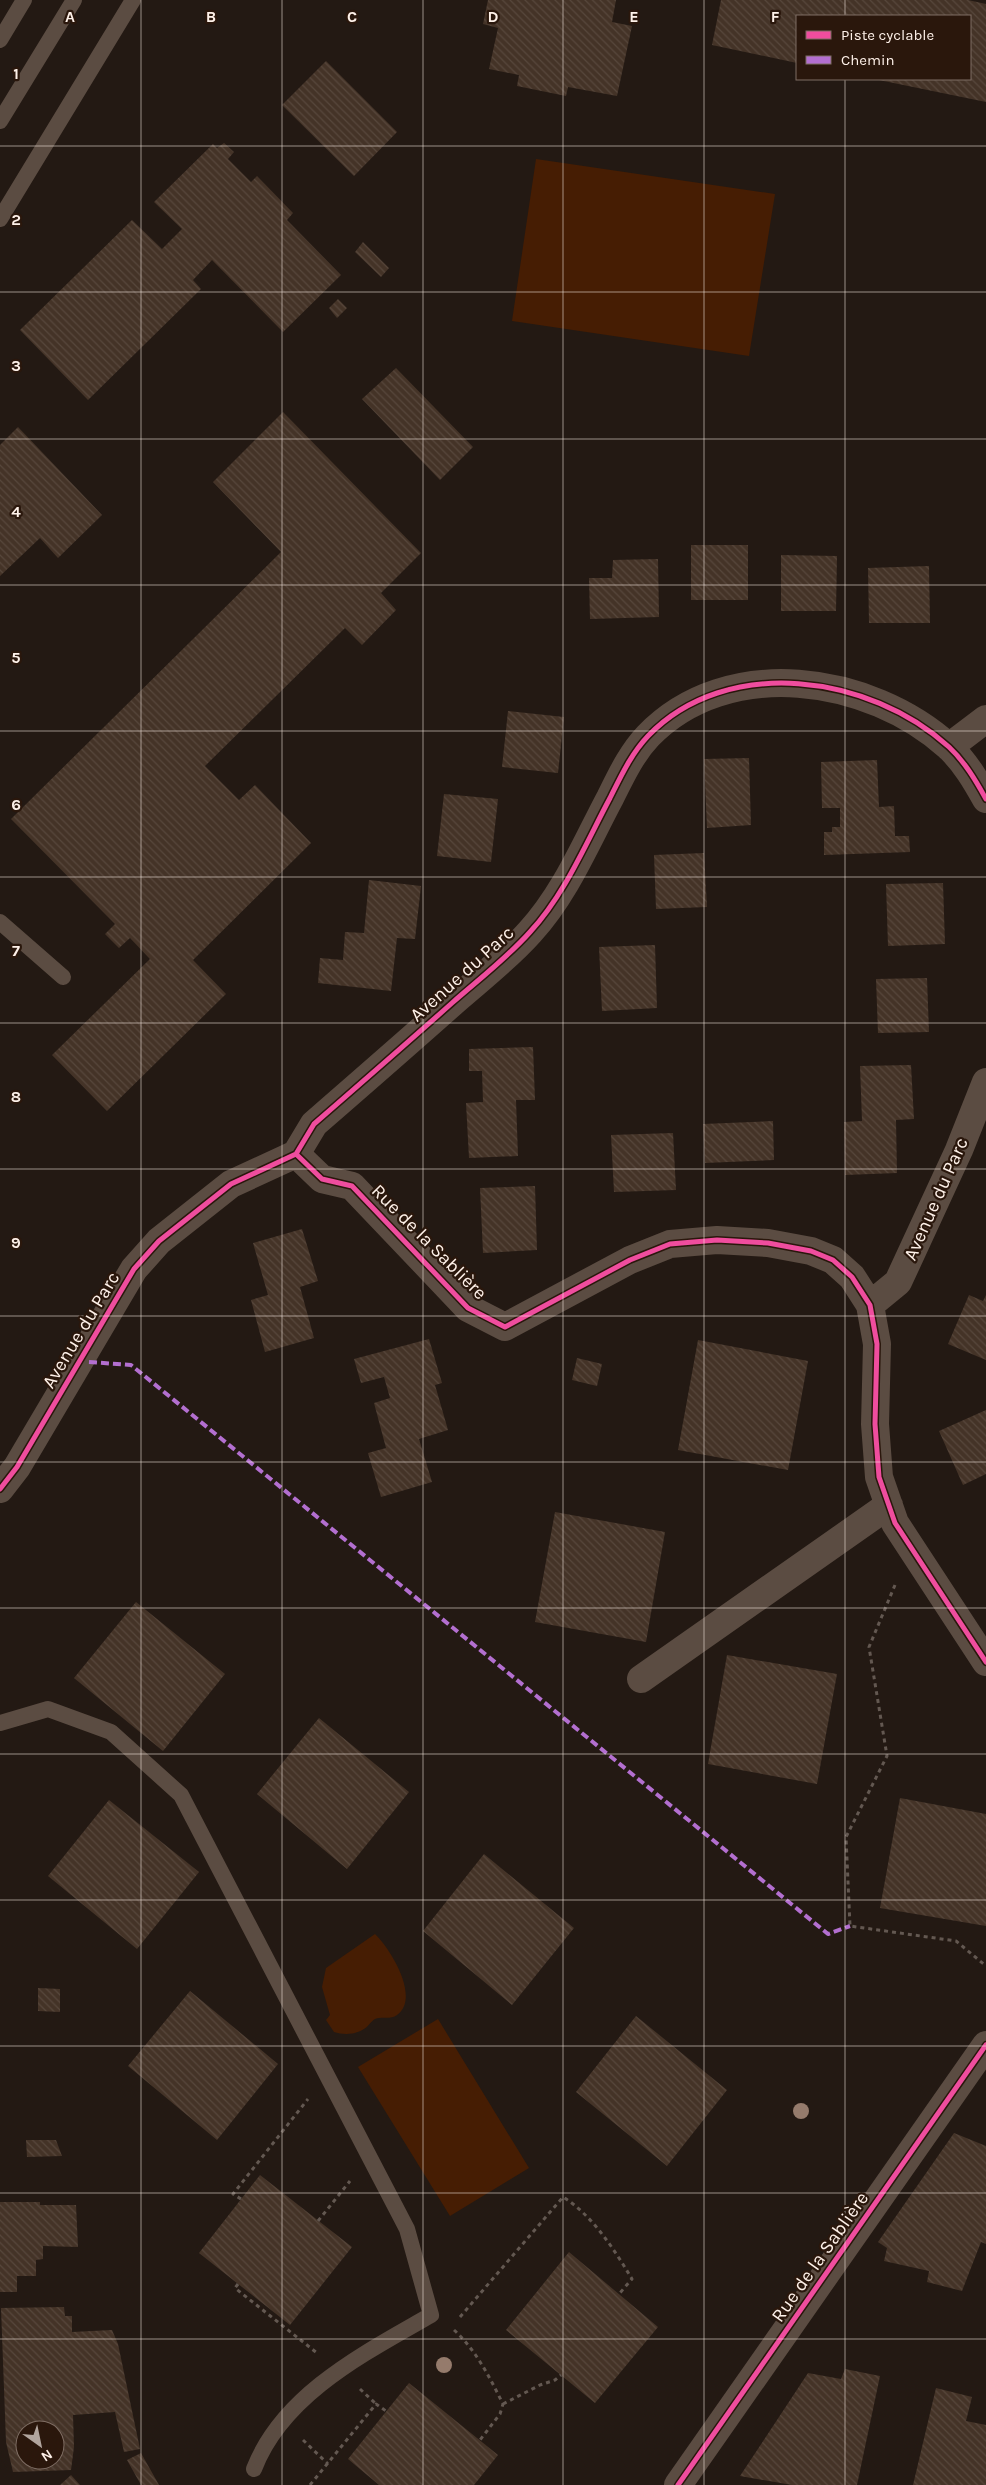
<svg xmlns="http://www.w3.org/2000/svg" width="986" height="2485" font-family="Karla,sans-serif">
<style>
.park{fill:#461d03}
.building{fill:url(#building-back-hatch);fill-rule:evenodd}
.lines{fill:none;stroke-linecap:round;stroke-linejoin:round}
.path{stroke:#635851;stroke-width:3;stroke-dasharray:4 4;stroke-linecap:butt}
.service{stroke:#5b4c42;stroke-width:16}
.minor{stroke:#5b4c42;stroke-width:28}
.quiet{stroke:#b36fd0;stroke-width:4;stroke-dasharray:8 4;stroke-linecap:butt}
.cycleway-casing{stroke:#2a170c;stroke-width:8}
.cycleway{stroke:#ef4d9e;stroke-width:5}
.tree{fill:#957b6c}
.grid{fill:none;stroke:#fef1e9;stroke-width:1;stroke-opacity:0.55}
.labels{text-anchor:middle;dominant-baseline:central;stroke-width:4.5;stroke-linejoin:round;paint-order:stroke}
.street-label{font-size:19px;fill:#fef1e9;stroke:#2a170c}
.grid-label{font-size:16px;text-anchor:middle;font-weight:bold;fill:#fef1e9;stroke:#2a170c;stroke-width:4.5;stroke-linejoin:round;paint-order:stroke}
</style>
<defs>
<pattern id="building-back-hatch" width="6" height="6" patternUnits="userSpaceOnUse" patternTransform="scale(1.25)"><rect width="6" height="6" fill="#443327"/><path d="M-1 5l2 2M0 0l6 6M5-1l2 2" fill="none" stroke="#57473c"/></pattern>
</defs>
<rect width="100%" height="100%" fill="#231913"/>
<path class="park" d="M536 159 775 194 749 356 512 321Z
M375 1934C390 1948 421 1998 397 2015 391 2020 382 2016 375 2019 371 2021 368 2027 364 2029 355 2035 343 2035 334 2032L326 2020 330 2015 322 1987 326 1968Z
M438 2019 529 2168 450 2216 358 2067Z"/>
<path class="building" d="M488 0H616L612 22 632 26 617 96 568 87 566 96 517 86 519 75 489 69 498 28 483 24Z
M721 0H968L986 4V102L879 80 970 79V16H797V63L712 45Z
M326 61 397 132 354 176 282 105Z
M224 143 234 152 228 159 251 182 257 176 293 213 287 220 341 275 283 332 212 260 193 280 201 289 88 400 20 330 132 220 162 249 182 229 154 202 213 144 217 148Z
M363 242 389 268 381 277 355 252Z
M338 299 347 308 337 318 329 308Z
M396 368 473 447 440 480 362 399Z
M283 412 421 553 381 593 396 610 362 645 345 628 205 766 239 800 255 785 311 843 193 960 226 994 107 1111 52 1055 150 959 130 938 119 948 105 934 115 924 11 819 281 552 213 482Z
M18 427 102 515 58 558 40 538 0 576V445Z
M691 545H748V600H691Z
M781 555 837 556 836 611H781Z
M658 559 659 617 590 619 589 578H612L613 560Z
M929 566 930 623H869L868 568Z
M508 711 564 717 558 773 502 767Z
M749 758 751 825 707 828 704 759Z
M877 760 879 807 894 806 895 836H909L910 852 824 855V832H832V827H840V808H822L821 762Z
M444 794 498 799 491 862 437 856Z
M704 853 707 907 656 909 654 855Z
M369 880 421 886 415 939 397 938 391 991 318 983 320 958 343 960 345 932 364 933Z
M943 883 945 944 888 946 886 884Z
M655 945 657 1008 602 1011 599 947Z
M927 978 929 1032 878 1033 876 979Z
M533 1047 535 1100H516L518 1156 469 1158 466 1103 483 1102 482 1071H469V1049Z
M911 1065 914 1119 896 1120 897 1173 845 1175 844 1122 862 1121 860 1066Z
M773 1121 774 1160 705 1163 703 1124Z
M673 1133 676 1190 614 1192 611 1135Z
M535 1186 537 1250 483 1253 480 1188Z
M302 1229 318 1281 300 1287 314 1338 265 1352 251 1300 268 1295 253 1243Z
M969 1295 983 1301 986 1295V1360L948 1344Z
M429 1339 442 1383 435 1385 448 1430 419 1439 432 1482 381 1497 368 1453 386 1448 374 1403 390 1398 384 1377 361 1383 354 1359Z
M698 1340 808 1361 788 1470 678 1450Z
M577 1358 602 1364 597 1386 572 1380Z
M986 1410V1474L963 1485 939 1431Z
M555 1512 665 1532 646 1642 535 1622Z
M136 1602 225 1674 163 1751 74 1678Z
M727 1655 837 1674 817 1784 708 1764Z
M319 1718 409 1792 347 1869 257 1794Z
M900 1798 986 1814V1926L880 1908Z
M109 1800 199 1872 137 1949 48 1876Z
M484 1854 574 1928 512 2005 423 1931Z
M38 1988 60 1989V2012L38 2011Z
M190 1991 278 2064 217 2140 128 2066Z
M636 2016 727 2090 667 2166 576 2092Z
M954 2133 986 2146V2244L981 2242 962 2291 927 2282 929 2271 884 2261 887 2248 878 2242Z
M26 2140H56L62 2156 27 2157Z
M260 2175 352 2247 290 2325 199 2253Z
M0 2202H40V2205H76L78 2247 43 2246V2259L36 2260V2276H17V2292H0Z
M569 2252 658 2327 595 2403 506 2330Z
M64 2307 65 2316H72V2332L112 2330 118 2344 140 2449 124 2452 115 2412 73 2415 74 2447 71 2470 13 2472 6 2442 1 2308ZM25 2430H55V2460H25Z
M845 2369 880 2376 857 2485H792L740 2476 808 2373 841 2379Z
M409 2383 498 2455 474 2485H379L348 2459Z
M936 2388 972 2397 966 2421 986 2425V2485H913Z
M141 2453 159 2485H141L127 2460Z
M71 2475 80 2485H60Z"/>
<g class="lines">
<path class="path" d="M895 1585 869 1647 887 1756 846 1837 850 1926 956 1941 986 1966
M241 2199 233 2194 308 2099
M318 2221 350 2181
M238 2284 235 2288 317 2353
M460 2317 563 2197C592 2215 614 2249 632 2279L619 2294
M454 2330C476 2350 490 2378 503 2404L500 2414 480 2440
M360 2389 376 2404
M503 2404 540 2385 555 2380 561 2375
M303 2440 328 2464
M310 2485 376 2404 386 2411"/>
<path class="service" d="M0 40 24 0
M0 121 74 0
M0 219 133 0
M0 922 63 977
M0 1723 48 1709 111 1732 181 1795 407 2229 431 2315C365 2353 283 2394 254 2469"/>
<path class="minor" d="M949 747 986 719
M296 1154 322 1179 352 1186 468 1308 505 1327 630 1260 670 1244 717 1240 768 1243 811 1251 833 1260 852 1277 870 1305 877 1344 875 1424 879 1477 895 1523 986 1662
M870 1305 898 1282 959 1150 986 1082
M0 1489 17 1467 134 1269 159 1241 231 1184 296 1154 314 1124C360 1084 406 1044 452 1003 478 980 507 958 530 932 565 894 586 843 610 798 621 776 631 754 648 736 727 654 870 675 949 747 965 762 976 781 986 799
M641 1679 889 1505
M678 2485 986 2045"/>
<path class="quiet" d="M89 1362 131 1365 828 1934 850 1926"/>
<g class="cycleway-casing">
<path id="cycleway" d="M296 1154 322 1179 352 1186 468 1308 505 1327 630 1260 670 1244 717 1240 768 1243 811 1251 833 1260 852 1277 870 1305 877 1344 875 1424 879 1477 895 1523 986 1662
M0 1489 17 1467 134 1269 159 1241 231 1184 296 1154 314 1124C360 1084 406 1044 452 1003 478 980 507 958 530 932 565 894 586 843 610 798 621 776 631 754 648 736 727 654 870 675 949 747 965 762 976 781 986 799
M678 2485 986 2045"/>
</g>
<use href="#cycleway" class="cycleway"/>
</g>
<g class="tree">
<circle cx="801" cy="2111" r="8"/>
<circle cx="444" cy="2365" r="8"/>
</g>
<path class="grid" d="M141 0V2485M282 0V2485M423 0V2485M563 0V2485M704 0V2485M845 0V16M845 79V2485M0 146H986M0 292H986M0 439H986M0 585H986M0 731H986M0 877H986M0 1023H986M0 1169H986M0 1316H986M0 1462H986M0 1608H986M0 1754H986M0 1900H986M0 2046H986M0 2193H986M0 2339H986"/>
<g class="labels">
<g class="street-label">
<text transform="translate(462 974) rotate(-42)">Avenue du Parc</text>
<text transform="translate(936 1199) rotate(-66)">Avenue du Parc</text>
<text transform="translate(429 1242) rotate(45)">Rue de la Sablière</text>
<text transform="translate(81 1330) rotate(-59)">Avenue du Parc</text>
<text transform="translate(820 2257) rotate(-55)">Rue de la Sablière</text>
</g>
</g>
<g class="grid-label">
<text x="70" y="22">A</text>
<text x="211" y="22">B</text>
<text x="352" y="22">C</text>
<text x="493" y="22">D</text>
<text x="634" y="22">E</text>
<text x="775" y="22">F</text>
<text x="16" y="79">1</text>
<text x="16" y="225">2</text>
<text x="16" y="371">3</text>
<text x="16" y="517">4</text>
<text x="16" y="663">5</text>
<text x="16" y="810">6</text>
<text x="16" y="956">7</text>
<text x="16" y="1102">8</text>
<text x="16" y="1248">9</text>
</g>
<rect x="796" y="15" width="175" height="65" fill="#2a170c" stroke="#7f6e64"/>
<rect x="806" y="31" width="25" height="8" fill="#ef4d9e" stroke="#7f6e64"/>
<text x="841" y="40" font-size="15" fill="#fef1e9">Piste cyclable</text>
<rect x="806" y="56" width="25" height="8" fill="#b36fd0" stroke="#7f6e64"/>
<text x="841" y="65" font-size="15" fill="#fef1e9">Chemin</text>
<g transform="translate(40 2445) rotate(147)"><circle r="24" fill="#2a170c" stroke="#7f6e64"/>
<path d="M0-4L9 19L0 12L-9 19Z" fill="#b1a59e"/>
<text y="-8" font-size="14" font-weight="bold" text-anchor="middle" fill="#fef1e9">N</text>
</g>
</svg>
